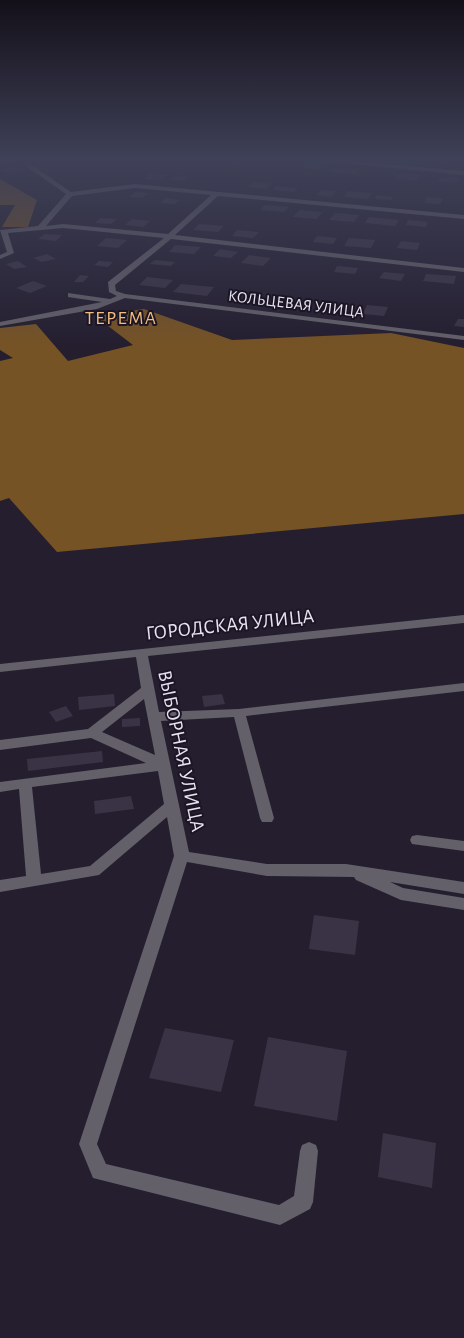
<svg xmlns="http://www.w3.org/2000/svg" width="464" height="1338" font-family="'Alegreya Sans',sans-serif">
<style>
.forest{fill:#765325}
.building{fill:#3a3345}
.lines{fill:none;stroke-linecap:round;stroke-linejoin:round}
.minor{fill:#636069;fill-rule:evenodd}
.labels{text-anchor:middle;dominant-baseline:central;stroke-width:4;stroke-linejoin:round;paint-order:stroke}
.far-street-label{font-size:16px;fill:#e7e3ef;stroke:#1b1525}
.far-quarter-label{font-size:19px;letter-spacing:1px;fill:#f0bd7d;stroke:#1b1525}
.street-label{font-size:20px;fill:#e7e3ef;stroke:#1b1525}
</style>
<rect width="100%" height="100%" fill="#241e2f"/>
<path class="forest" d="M0 179 37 200 28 227H2L15 205H0Z
M144 309 232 340 391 333 464 348V514L57 552 9 498 0 501V361L13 358 0 350V328L36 324 68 361 133 345 95 316Z"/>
<path class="building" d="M232 159H239L246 160 241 165 227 164Z
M438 159H454L451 165 436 163Z
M306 164 323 166 319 170 303 168Z
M14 166 21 170 6 173 0 170Z
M332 168 360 170 356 174 328 172Z
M150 173 167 175 161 180 144 179Z
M401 173 421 175 416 181 395 178Z
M176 175 188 177 183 181 171 180Z
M441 177 459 178 457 183 438 182Z
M253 182 271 183 266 189 247 187Z
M276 186 298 188 294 192 273 190Z
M321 190 336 191 331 197 316 195Z
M348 191 372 193 368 199 344 197Z
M135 192 148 193 143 198 129 197Z
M377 195 393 197 391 200 375 199Z
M427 197 443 199 440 204 424 203Z
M165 198 179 200 175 204 160 203Z
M265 205 289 207 284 212 260 210Z
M299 210 322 212 317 219 293 217Z
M335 213 359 215 354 222 329 220Z
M369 217 399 220 395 226 365 223Z
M101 218 117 219 111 224 95 223Z
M132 219 150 221 143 227 125 225Z
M408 220 428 222 426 227 406 225Z
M199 224 224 226 218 232 193 230Z
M237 230 259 232 253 238 232 236Z
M45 234 62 235 56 241 38 239Z
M317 236 337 238 333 244 313 242Z
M106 238 127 240 118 248 97 246Z
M349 238 375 240 371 248 344 246Z
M401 241 420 243 417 250 397 248Z
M175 245 201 247 194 254 169 252Z
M220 249 238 252 231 258 213 256Z
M47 254 56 259 42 262 33 258Z
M249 255 271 258 263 266 241 263Z
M155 260 175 262 171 266 150 264Z
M18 261 27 267 14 269 6 264Z
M99 261 113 262 108 267 94 265Z
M337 266 358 268 355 274 334 272Z
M384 272 405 274 401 281 379 278Z
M426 274 456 276 454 284 423 281Z
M80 275 89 276 83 282H74Z
M147 277 173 280 165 288 139 285Z
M33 281 47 286 30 293 16 288Z
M181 284 214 287 207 296 173 292Z
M367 305 388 307 384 316 363 314Z
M458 319H464V327L454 326Z
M114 694 115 706 79 710 78 697Z
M222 694 225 704 204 707 202 696Z
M66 706 73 716 56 722 49 712Z
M140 718V726L122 727V719Z
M102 751 103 762 28 771 27 759Z
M131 796 134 809 95 814 94 801Z
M314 915 359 921 355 955 309 949Z
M165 1028 234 1040 221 1092 149 1078Z
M268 1037 347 1051 337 1121 254 1106Z
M383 1133 436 1143 432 1188 378 1177Z"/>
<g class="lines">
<path class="minor" d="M19 159 0 164V160Z
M21 159H27L30 164 71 192 135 184 464 215V219L218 196 175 235 464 268V272L171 239 115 285 116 291 125 294 464 336V340L125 298 97 309 0 326V322L102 302 68 297V293L110 299 117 296 109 292 108 282 164 238 63 228 8 233 14 253 0 259V255L7 252 0 230 38 226 66 194 26 166ZM135 188 211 195 168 234 63 224 46 226 72 196Z
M305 159H329L464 171V175Z
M464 615V623L148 656 159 712 239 709 464 683V691L246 716 274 818 272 822H262L260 818 234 717 161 721 189 852 267 864H346L464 882V894L390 882 403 888 464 898V910L401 900 356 880 354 877 267 876 187 862 97 1144 106 1164 279 1205 294 1196 300 1151 302 1145 309 1142 316 1145 318 1151 313 1202 310 1209 280 1225 93 1178 79 1144 174 856 167 817 99 875 0 892V880L26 876 19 789 0 792V782L146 763 91 738 0 750V740L88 729 141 688 136 657 0 672V664ZM144 699 155 755 102 732ZM158 771 164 804 90 866 41 874 32 787Z
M417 835 464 841V851L412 844 410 840 412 836Z"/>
</g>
<linearGradient id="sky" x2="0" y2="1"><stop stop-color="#14101a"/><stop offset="0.46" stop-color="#3f4158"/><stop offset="1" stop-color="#3f4158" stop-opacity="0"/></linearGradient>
<rect width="464" height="347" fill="url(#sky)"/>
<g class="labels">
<g class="far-street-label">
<text transform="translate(296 304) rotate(7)">КОЛЬЦЕВАЯ УЛИЦА</text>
</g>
<g class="far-quarter-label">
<text x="121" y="318">ТЕРЕМА</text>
</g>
<g class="street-label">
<text transform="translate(230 625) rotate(-6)">ГОРОДСКАЯ УЛИЦА</text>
<text transform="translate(181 751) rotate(78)">ВЫБОРНАЯ УЛИЦА</text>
</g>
</g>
</svg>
